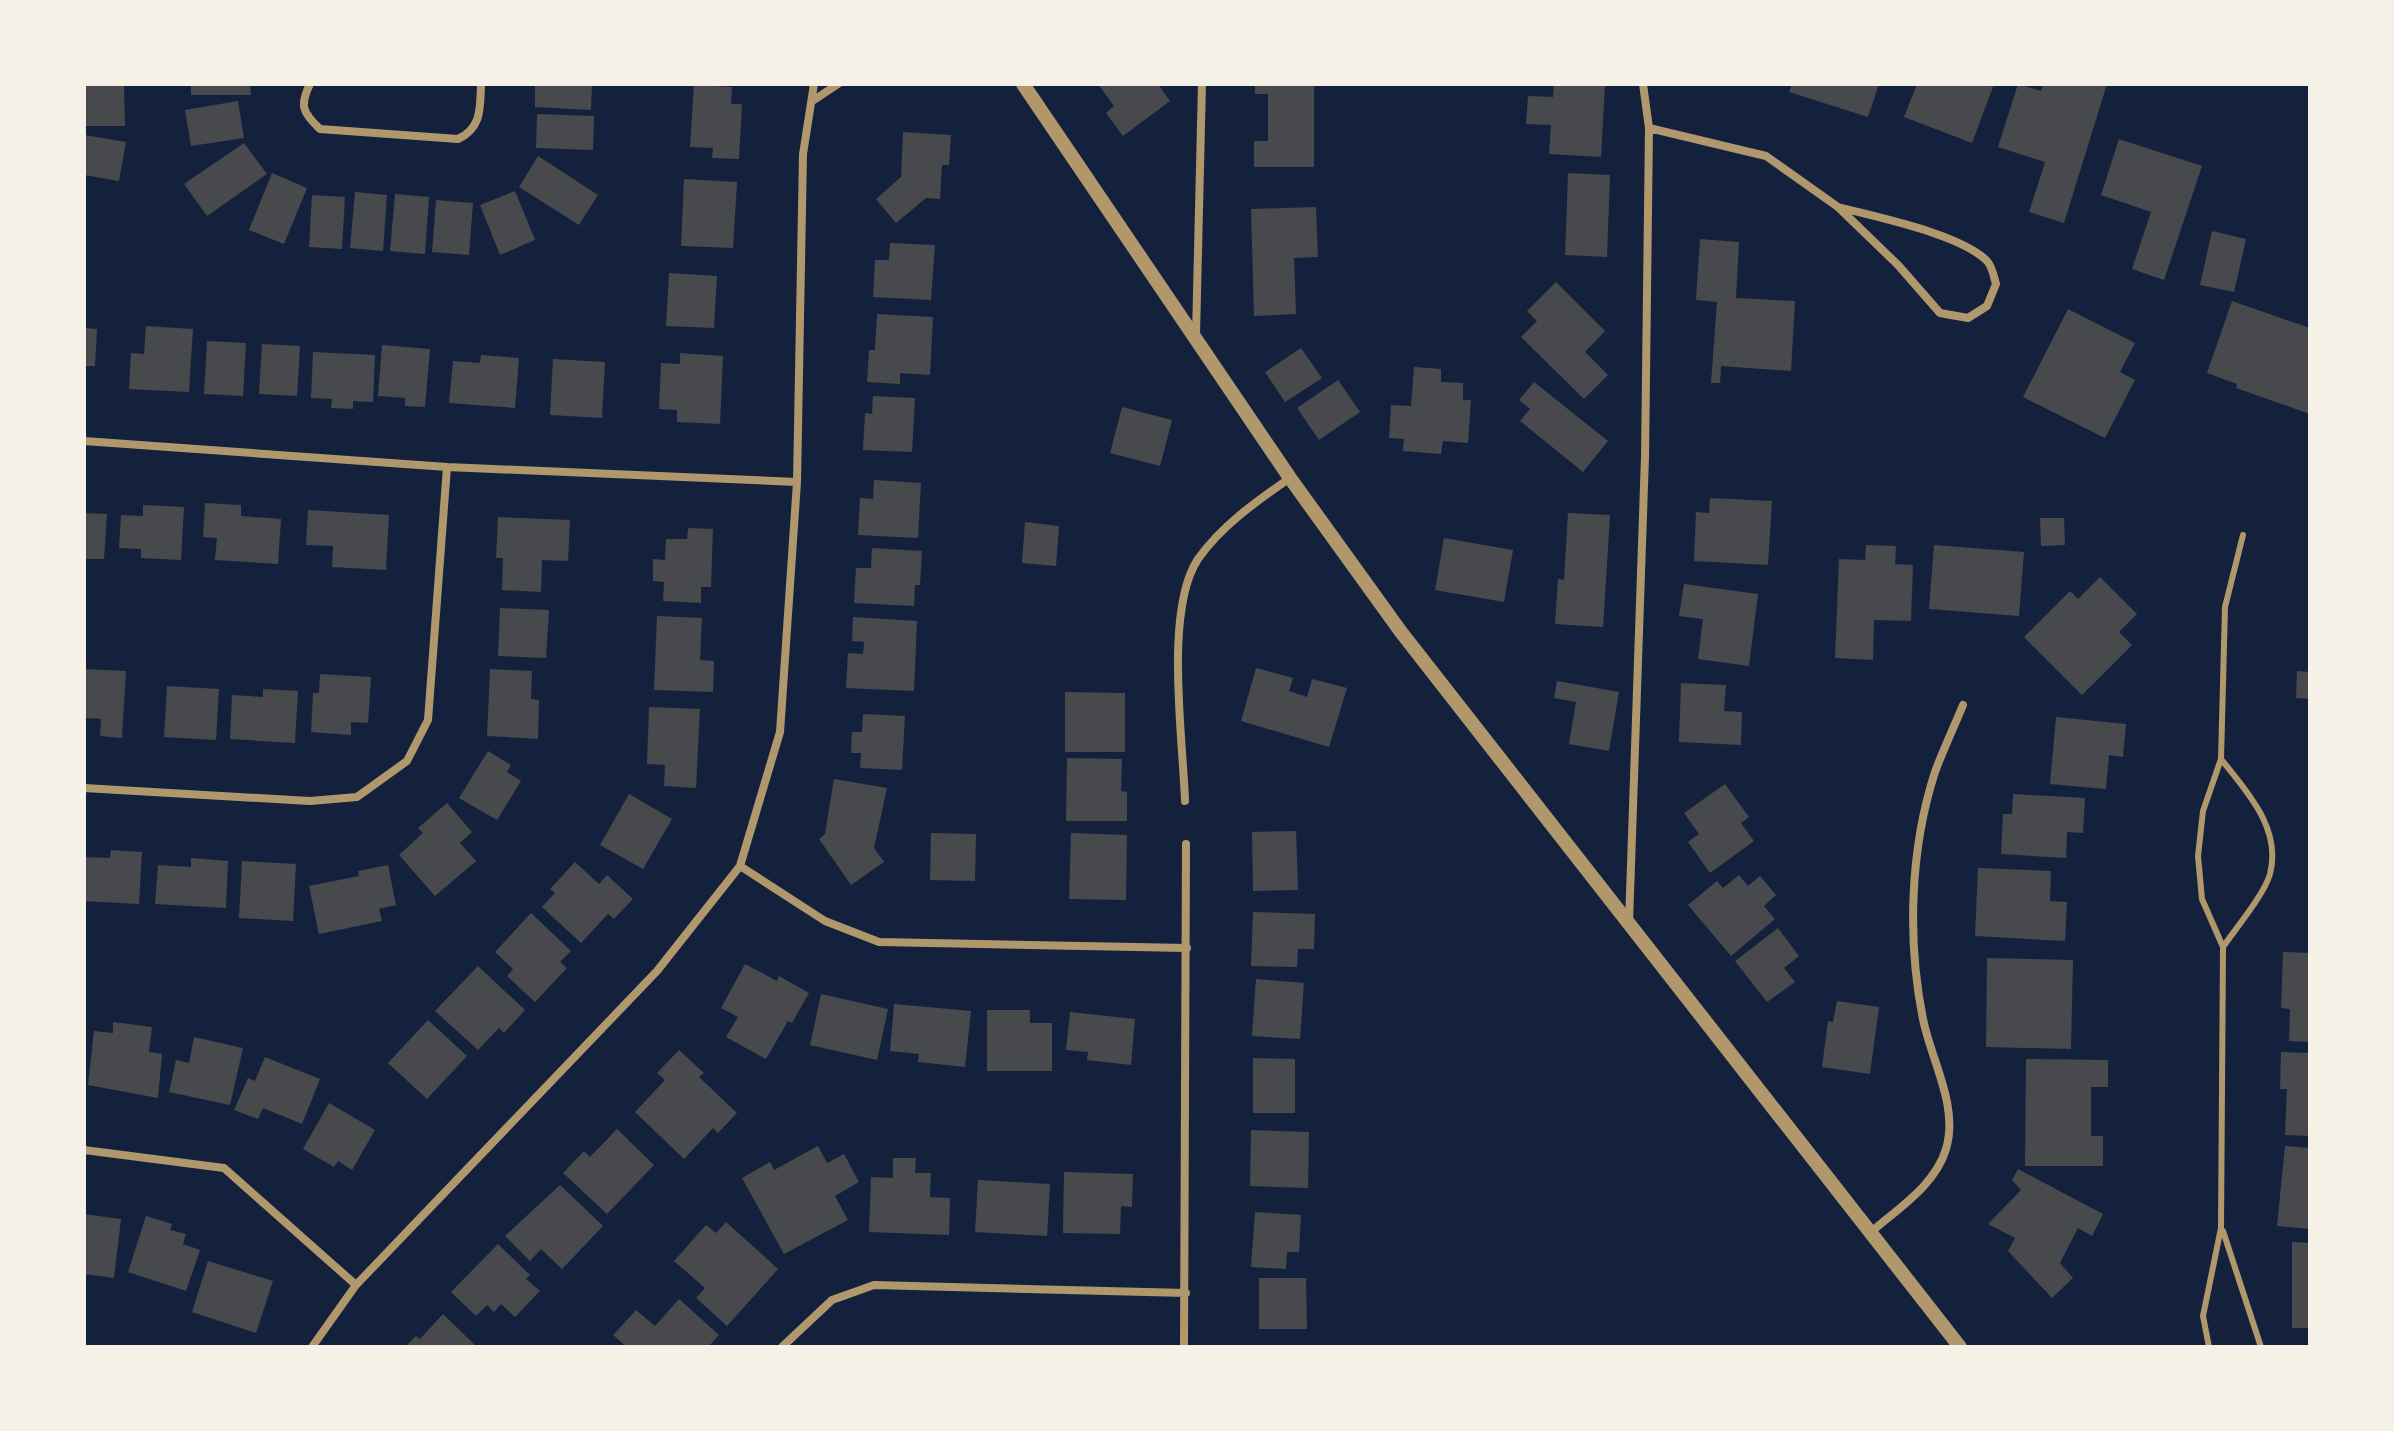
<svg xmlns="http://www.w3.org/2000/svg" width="2394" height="1431" font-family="'DejaVu Sans',sans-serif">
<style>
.building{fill:#48494c}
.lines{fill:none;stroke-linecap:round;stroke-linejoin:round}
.service{stroke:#b1986c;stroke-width:6}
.minor{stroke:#b1986c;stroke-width:8}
.tertiary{stroke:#b1986c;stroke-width:14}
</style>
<rect width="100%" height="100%" fill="#14213d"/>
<path class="building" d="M191 84H250L251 95H191Z
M535 84H592L591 110 535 107Z
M1098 84H1158L1170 101 1123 136 1106 113 1114 106Z
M1255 84H1314V167H1254V141H1268V94H1255Z
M1554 84 1605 85 1601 157 1549 154 1551 125 1526 124 1528 96 1553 97Z
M1792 84H1879L1868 117 1789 92Z
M1917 84H1985L1993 87 1972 143 1904 117Z
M2018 84 2041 91 2043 84H2107L2064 223 2029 212 2045 162 1998 147Z
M694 85 732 87 731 104H742L739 159 712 158 713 148 690 147Z
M84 86H124L125 126H84Z
M238 101 244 138 191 146 185 110Z
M537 114 594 116 593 150 536 148Z
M903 132 951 135 949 165H942L940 199 926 198 896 223 876 199 901 177Z
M84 135 126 142 119 181 84 175Z
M2119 139 2202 166 2164 280 2132 269 2151 212 2101 195Z
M244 143 267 174 207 216 184 184Z
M538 156 598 195 579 225 519 187Z
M272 173 307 188 284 244 249 230Z
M1568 173 1610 175 1607 257 1565 255Z
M684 179 737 182 733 248 681 246Z
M515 191 535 240 500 255 480 205Z
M355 192 387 195 383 251 350 248Z
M395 194 429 197 425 254 390 251Z
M312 195 345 197 342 249 309 247Z
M436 200 473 203 469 255 432 252Z
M1316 207 1318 257 1294 258 1296 314 1254 316 1251 209Z
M2212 231 2246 239 2234 292 2200 285Z
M1700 239 1739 242 1736 298 1795 301 1791 371 1721 366 1720 383H1711L1717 302 1696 300Z
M890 243 935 245 931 300 873 297 875 260H889Z
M669 273 717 276 714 328 666 326Z
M1556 282 1605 331 1585 352 1608 375 1584 399 1521 337 1537 321 1527 311Z
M2232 301 2310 328V414L2236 388 2237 384 2207 373Z
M2068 309 2135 343 2120 372 2135 380 2105 438 2023 397Z
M877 314 933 317 930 375 900 373V384L867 382 869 350H875Z
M146 326 193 329 189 392 129 389 131 353 144 354Z
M84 328 97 329 95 366H84Z
M207 341 246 343 243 396 204 394Z
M262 344 300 346 297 396 259 394Z
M382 345 430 349 425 407 405 406V398L378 396Z
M1301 348 1322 378 1285 402 1265 372Z
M313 352 375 355 373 402 353 401V409L331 408 332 399 311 398Z
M680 353 723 356 720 424 677 422V410L659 409 661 363 680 364Z
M481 355 519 358 515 408 449 403 453 361 480 363Z
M553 359 605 362 602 418 550 415Z
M1414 367 1441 369V382L1463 383V400H1471L1468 443 1443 441 1441 454 1403 451 1404 439 1389 438 1391 405 1411 406Z
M1338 380 1360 412 1319 440 1297 408Z
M1534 382 1608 441 1583 472 1520 421 1530 409 1519 400Z
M873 396 915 398 912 452 863 450 865 413 872 414Z
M1122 407 1172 420 1160 466 1110 453Z
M874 480 921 483 918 538 858 535 860 498 873 499Z
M1710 498 1772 501 1768 565 1694 561 1696 512 1709 513Z
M205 503 241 505V516L281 519 278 564 215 560 217 538 203 537Z
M143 505 184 507 181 560 141 558V549L119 548 121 515 143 516Z
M308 510 389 515 386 570 332 567 333 546 306 545Z
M84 513 107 514 104 559H84Z
M1568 513 1610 515 1603 627 1555 624 1558 579 1564 580Z
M498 517 570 520 568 561 542 560 541 592 502 590 503 558H496Z
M2040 518H2064L2065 545 2041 546Z
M1025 522 1059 526 1056 566 1022 563Z
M688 528 713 529 711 587H701V603L663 601 664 582 653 581V559L665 560 666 539H687Z
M1444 538 1513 550 1504 602 1435 590Z
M1866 545 1896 546 1895 564 1913 565 1911 621 1874 620 1873 660 1835 658 1839 559 1865 560Z
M1934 545 2024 552 2019 616 1929 609Z
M872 548 922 551 920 585H915L914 606 854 603 856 568H871Z
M2100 577 2137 614 2119 632 2132 645 2082 695 2024 637 2070 591 2078 599Z
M1684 584 1758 594 1749 666 1698 659 1703 619 1679 616Z
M500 608 549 610 546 658 498 656Z
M657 616 702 618 700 660 714 661 713 692 654 690Z
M853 617 917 621 914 691 846 688 848 653 863 654 864 642 852 641Z
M1256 668 1293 678 1289 691 1307 697 1312 679 1347 688 1329 747 1241 721Z
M84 669 126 671 122 738 100 736 101 719 84 718Z
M490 669 532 671 531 699 539 700 538 739 487 736Z
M2297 671 2310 672V699L2296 698Z
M320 674 371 677 368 723 351 722V735L311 732 313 693H319Z
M1557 681 1619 692 1609 751 1569 744 1576 702 1554 698Z
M1681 683 1726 685 1724 711 1742 712 1741 745 1679 742Z
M167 686 219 689 216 740 164 737Z
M263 689 298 691 295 743 230 739 232 695 263 697Z
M1065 692 1125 693V752H1065Z
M649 707 700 709 696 788 664 786 665 765 647 764Z
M863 714 905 716 902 770 860 768 861 753H851L852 732H862Z
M2056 717 2126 724 2123 757 2109 755 2106 789 2050 784Z
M488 751 511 765 507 772 521 781 497 820 459 798Z
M1067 758 1122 759 1121 791 1127 792V821H1066Z
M834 779 887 788 874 848 884 862 851 885 819 839 825 834Z
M1725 784 1749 817 1741 823 1754 841 1710 873 1688 842 1699 834 1684 813Z
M629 794 672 819 643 869 600 845Z
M2013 794 2085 798 2083 833 2067 832 2066 858 2001 854 2003 814H2012Z
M447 803 472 832 460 843 476 861 435 896 399 855 423 833 418 828Z
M1296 831 1298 890 1253 891 1252 832Z
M931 833 976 834 975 881 930 880Z
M1071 833 1127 835 1126 900 1069 899Z
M111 850 142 852 139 904 84 901V857L110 858Z
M191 858 228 861 226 908 155 904 158 865 191 867Z
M242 861 296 864 293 921 239 918Z
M575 862 599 884 607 875 633 899 614 919 608 914 581 943 542 907 555 893 550 889Z
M388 865 396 905 379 909 382 921 319 934 309 886 359 876 358 871Z
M1978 868 2051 871 2050 901 2067 902 2065 941 1975 936Z
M1739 875 1748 886 1760 876 1776 895 1764 906 1775 919 1731 956 1688 905 1717 881 1723 888Z
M1253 912 1315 914 1314 949H1298L1297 967 1251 966Z
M531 913 571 951 560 962 567 968 535 1002 507 976 513 969 495 952Z
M1778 928 1799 956 1784 968 1795 982 1767 1002 1735 961Z
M2283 952 2310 953V1042L2289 1041 2290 1009 2281 1008Z
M1987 958 2073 960 2071 1049 1986 1047Z
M745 964 777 981 779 976 809 993 792 1023 788 1021 766 1059 726 1037 738 1017 721 1008Z
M478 966 525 1010 504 1033 499 1028 478 1050 435 1011Z
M1256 979 1304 983 1300 1039 1252 1036Z
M821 994 888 1009 877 1060 810 1045Z
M1837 1001 1879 1007 1870 1074 1822 1067 1828 1021 1833 1022Z
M894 1004 971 1011 965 1067 918 1062 919 1054 890 1051Z
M987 1010H1030V1023H1052V1071H987Z
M1070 1012 1135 1019 1131 1065 1087 1060 1088 1052 1066 1050Z
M428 1020 467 1056 427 1099 388 1063Z
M113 1022 152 1027 149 1052 162 1054 158 1098 88 1085 94 1031 113 1033Z
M194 1037 243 1048 230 1105 169 1092 176 1060 189 1063Z
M679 1050 704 1073 699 1077 737 1113 718 1133 713 1128 684 1159 635 1112 665 1080 657 1073Z
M2281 1052 2310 1053V1136L2285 1135 2287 1089H2280Z
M265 1057 320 1079 302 1124 263 1108 258 1119 234 1110 248 1078 255 1081Z
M1253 1058 1295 1059V1113H1253Z
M2026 1059 2108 1060V1087H2091V1136H2103V1166H2025Z
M329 1103 375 1130 352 1170 338 1161 334 1167 303 1149Z
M617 1129 654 1165 607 1214 563 1173 584 1151 590 1157Z
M1251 1130 1309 1132 1308 1188 1250 1186Z
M818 1146 827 1163 844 1154 859 1182 835 1196 848 1220 784 1254 742 1178 770 1162 774 1170Z
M2285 1146 2310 1148V1229L2277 1226Z
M893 1158H916L915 1173H931L930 1197 950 1198 949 1235 869 1232 871 1177 893 1178Z
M2018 1169 2103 1214 2092 1236 2078 1228 2060 1263 2073 1278 2052 1298 2008 1251 2015 1238 1988 1224 2021 1190 2012 1180Z
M1064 1172 1133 1174 1132 1207 1121 1206 1120 1234 1063 1233Z
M978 1180 1050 1184 1047 1236 975 1232Z
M560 1185 603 1226 562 1269 541 1249 530 1261 505 1236Z
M1255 1212 1301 1215 1299 1252H1287L1286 1269 1251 1267Z
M84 1214 121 1219 114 1278 84 1274Z
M146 1216 172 1224 170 1230 186 1234 183 1244 200 1250 186 1291 128 1272Z
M726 1222 778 1269 727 1326 696 1298 705 1288 674 1261 706 1225 716 1233Z
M2292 1242 2310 1243V1328H2292Z
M498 1244 530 1275 526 1279 540 1291 515 1317 501 1304 494 1312 487 1305 476 1316 451 1292Z
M208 1261 273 1281 256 1333 192 1312Z
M1259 1278H1306L1307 1329H1259Z
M679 1299 719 1335 708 1347H627L613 1335 636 1310 655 1326Z
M443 1314 477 1347H405L416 1336 420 1339Z"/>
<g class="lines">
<path class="service" d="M2221 759C2246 791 2282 828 2270 874 2264 895 2236 928 2223 947
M2223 1231 2261 1347
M2209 1347 2203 1316 2221 1228 2223 947 2202 899 2198 856 2203 811 2221 759 2225 607 2243 535"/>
<path class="minor" d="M310 84C299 106 303 113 320 129L458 139C482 128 480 108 481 84
M814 100 838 84
M1649 128 1766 156 1838 207 1898 265 1940 313 1968 318 1987 306 1996 284C1994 277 1992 266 1987 261 1961 234 1876 217 1838 207
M1196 335 1202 84
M84 441 447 467 797 482
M84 788 310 801 357 797 407 761 428 720 447 467
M1185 801C1183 739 1164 610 1198 559 1222 525 1257 501 1290 478
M740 866 825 921 879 942 1187 948
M1629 923 1645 457 1649 128 1643 84
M84 1150 224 1168 356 1285
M1870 1233C1897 1209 1935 1186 1946 1149 1959 1106 1931 1060 1923 1019 1907 940 1910 849 1935 772 1943 750 1954 727 1963 705
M312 1347 356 1285 657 971 740 866 780 732 797 482 803 154 814 84
M782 1347 832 1300 874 1285 1186 1293
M1184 1347 1186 844"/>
<path class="tertiary" d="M1023 84 1290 478 1401 632 1960 1347"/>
</g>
<rect width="2394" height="1431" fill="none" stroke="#f6f1e7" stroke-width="172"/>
</svg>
